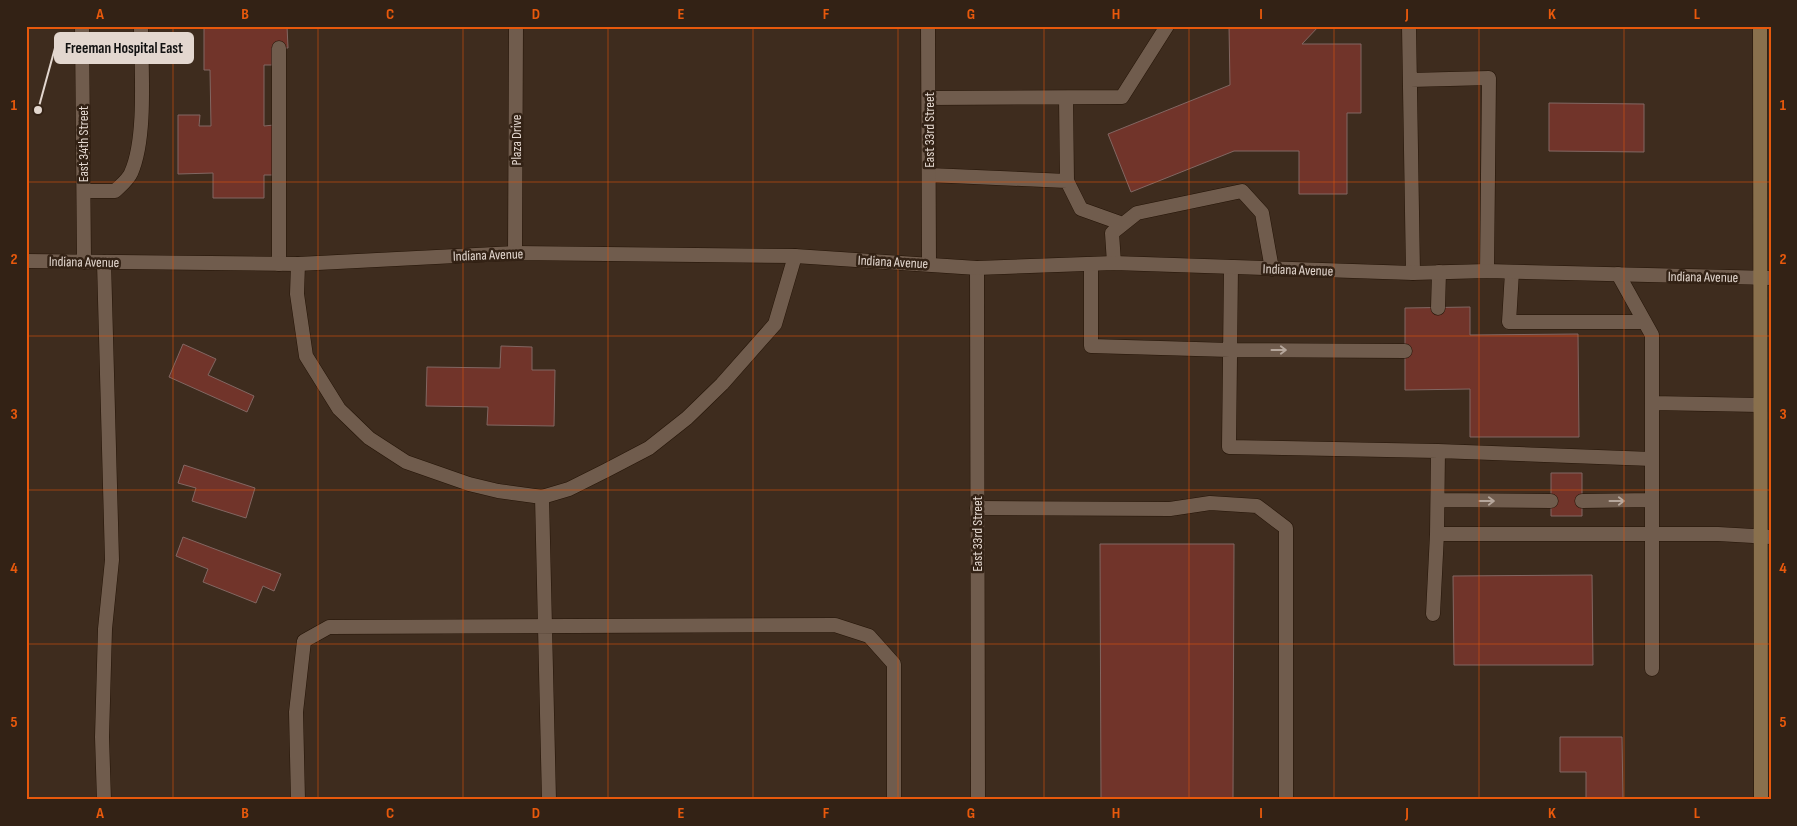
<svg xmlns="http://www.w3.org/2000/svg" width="1797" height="826" font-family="'Sofia Sans Condensed',sans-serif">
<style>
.building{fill:#71342a;stroke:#826762}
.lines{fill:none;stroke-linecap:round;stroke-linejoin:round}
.service-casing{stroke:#241407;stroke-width:15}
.minor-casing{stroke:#241407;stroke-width:15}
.tertiary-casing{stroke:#241407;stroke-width:15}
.secondary-casing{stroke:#241407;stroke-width:15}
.service{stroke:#705c4d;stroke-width:14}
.minor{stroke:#705c4d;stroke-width:14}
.tertiary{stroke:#705c4d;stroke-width:14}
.secondary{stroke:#89704d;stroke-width:14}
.oneway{stroke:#b5a69b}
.grid{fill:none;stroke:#e8590c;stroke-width:1;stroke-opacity:0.55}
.labels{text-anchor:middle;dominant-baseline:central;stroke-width:5;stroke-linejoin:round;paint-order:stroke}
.street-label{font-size:14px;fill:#e3d7cf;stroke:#332215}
.leader{fill:none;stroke:#e3d7cf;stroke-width:2}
.callout-dot{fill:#e3d7cf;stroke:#332215;stroke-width:2}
.callout{fill:#e3d7cf;stroke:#e3d7cf;stroke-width:2}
.callout-label{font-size:15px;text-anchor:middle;font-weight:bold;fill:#111}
.neatline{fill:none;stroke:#e8590c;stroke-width:2}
.grid-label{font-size:16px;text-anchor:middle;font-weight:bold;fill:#e8590c}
</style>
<rect width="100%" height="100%" fill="#3e2c1e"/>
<path class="building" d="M204 26H287L288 48H272V65H264V126L274 125V175H264V198H213V173L178 174V115H200L199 126H211L210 70H204Z
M1229 26H1319L1302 44H1361V113H1347V194H1299V151H1234L1131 192 1108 134 1230 85Z
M1549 103 1644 104V152L1549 151Z
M1470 307V335L1578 334 1579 437H1470V389L1405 390V308Z
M183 344 216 359 208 375 254 396 247 412 169 377Z
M501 346 532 347V370H555L554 426 487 425 488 407 426 406 427 367 500 368Z
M184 465 255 488 246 518 192 501 196 488 178 483Z
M1551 473H1582V516H1551Z
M183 537 281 574 274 591 263 586 256 603 203 582 208 569 176 556Z
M1100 544H1234L1233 800H1101Z
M1592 575 1593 665H1454L1453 576Z
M1560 737H1622L1623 800H1586V772H1560Z"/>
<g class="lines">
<g class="service-casing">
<path id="service" d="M1409 26 1413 273
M279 48V264
M1410 80 1489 78 1487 271
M929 98 1122 97 1167 26
M1066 98 1067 181
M929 175 1067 181 1081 209 1123 224
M84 191H115C120 186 128 180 131 173 147 138 141 66 141 26
M104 262 112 560 105 629 102 737 104 800
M1114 263 1112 233 1137 213 1242 191 1262 213 1272 269
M1091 264V346L1230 350 1405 351
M1231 267 1229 447 1438 451 1652 459
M1512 272 1509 322H1645
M1618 274 1652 335V669
M1438 308 1439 272
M1652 403 1760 405
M1438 500 1551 501
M1582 501 1652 500
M977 508 1170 509 1210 503 1257 506 1286 528V800
M1437 534H1718L1771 537
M1433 614 1437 534 1438 451"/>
</g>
<g class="minor-casing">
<path id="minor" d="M82 26 84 262
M928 26 929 264
M515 253 516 26
M298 264 297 294 306 356 339 409 369 438 406 462 469 484 498 491 542 497 569 489 607 470 649 448 687 418 722 384 775 324 795 256
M977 268 978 800
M542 497 549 800
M298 800 296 712 304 641 329 627 835 625 869 636 894 664V800"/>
</g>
<g class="tertiary-casing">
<path id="tertiary" d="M26 261 298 264 515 253 795 256 977 268 1114 263 1413 273 1487 271 1771 278"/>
</g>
<g class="secondary-casing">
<path id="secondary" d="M1760 26 1761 800"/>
</g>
<use href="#service" class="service"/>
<use href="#minor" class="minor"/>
<use href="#tertiary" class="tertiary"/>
<use href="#secondary" class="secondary"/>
</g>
<defs><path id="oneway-shaft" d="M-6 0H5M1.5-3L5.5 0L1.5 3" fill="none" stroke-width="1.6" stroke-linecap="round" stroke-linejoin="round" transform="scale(1.25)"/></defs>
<g class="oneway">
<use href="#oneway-shaft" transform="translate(1279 350)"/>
<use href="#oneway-shaft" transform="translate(1487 501)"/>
<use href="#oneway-shaft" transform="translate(1617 501)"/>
</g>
<path class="grid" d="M173 26V800M318 26V800M463 26V800M608 26V800M753 26V800M898 26V800M1044 26V800M1189 26V800M1334 26V800M1479 26V800M1624 26V800M26 182H1771M26 336H1771M26 490H1771M26 644H1771"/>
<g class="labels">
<g class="street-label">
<text transform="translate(929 130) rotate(-90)">East 33rd Street</text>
<text transform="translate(516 140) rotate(-90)">Plaza Drive</text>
<text transform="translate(83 144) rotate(-90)">East 34th Street</text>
<text transform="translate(488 255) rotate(-2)">Indiana Avenue</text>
<text transform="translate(84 262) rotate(1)">Indiana Avenue</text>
<text transform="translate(893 262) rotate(3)">Indiana Avenue</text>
<text transform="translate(1298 270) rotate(2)">Indiana Avenue</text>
<text transform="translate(1703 277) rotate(1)">Indiana Avenue</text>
<text transform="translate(977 534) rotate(-90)">East 33rd Street</text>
</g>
</g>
<path class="leader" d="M38 110L55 48"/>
<circle class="callout-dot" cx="38" cy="110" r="5"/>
<rect class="callout" x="55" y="33" width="138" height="30" rx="5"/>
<g class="callout-label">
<text x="124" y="53">Freeman Hospital East</text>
</g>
<rect width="1797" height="826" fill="none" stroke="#332215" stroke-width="55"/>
<rect x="28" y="28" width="1742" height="770" class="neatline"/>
<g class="grid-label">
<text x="100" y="19">A</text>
<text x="245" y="19">B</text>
<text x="390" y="19">C</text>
<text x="536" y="19">D</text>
<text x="681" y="19">E</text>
<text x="826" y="19">F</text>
<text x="971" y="19">G</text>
<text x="1116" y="19">H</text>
<text x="1261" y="19">I</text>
<text x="1407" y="19">J</text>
<text x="1552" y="19">K</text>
<text x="1697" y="19">L</text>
<text x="14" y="110">1</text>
<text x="1783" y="110">1</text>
<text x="14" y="264">2</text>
<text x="1783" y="264">2</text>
<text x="14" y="419">3</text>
<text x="1783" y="419">3</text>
<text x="14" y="573">4</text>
<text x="1783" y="573">4</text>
<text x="14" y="727">5</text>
<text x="1783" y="727">5</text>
<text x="100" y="818">A</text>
<text x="245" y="818">B</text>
<text x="390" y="818">C</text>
<text x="536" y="818">D</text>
<text x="681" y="818">E</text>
<text x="826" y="818">F</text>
<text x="971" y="818">G</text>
<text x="1116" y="818">H</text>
<text x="1261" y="818">I</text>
<text x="1407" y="818">J</text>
<text x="1552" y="818">K</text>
<text x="1697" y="818">L</text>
</g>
</svg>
